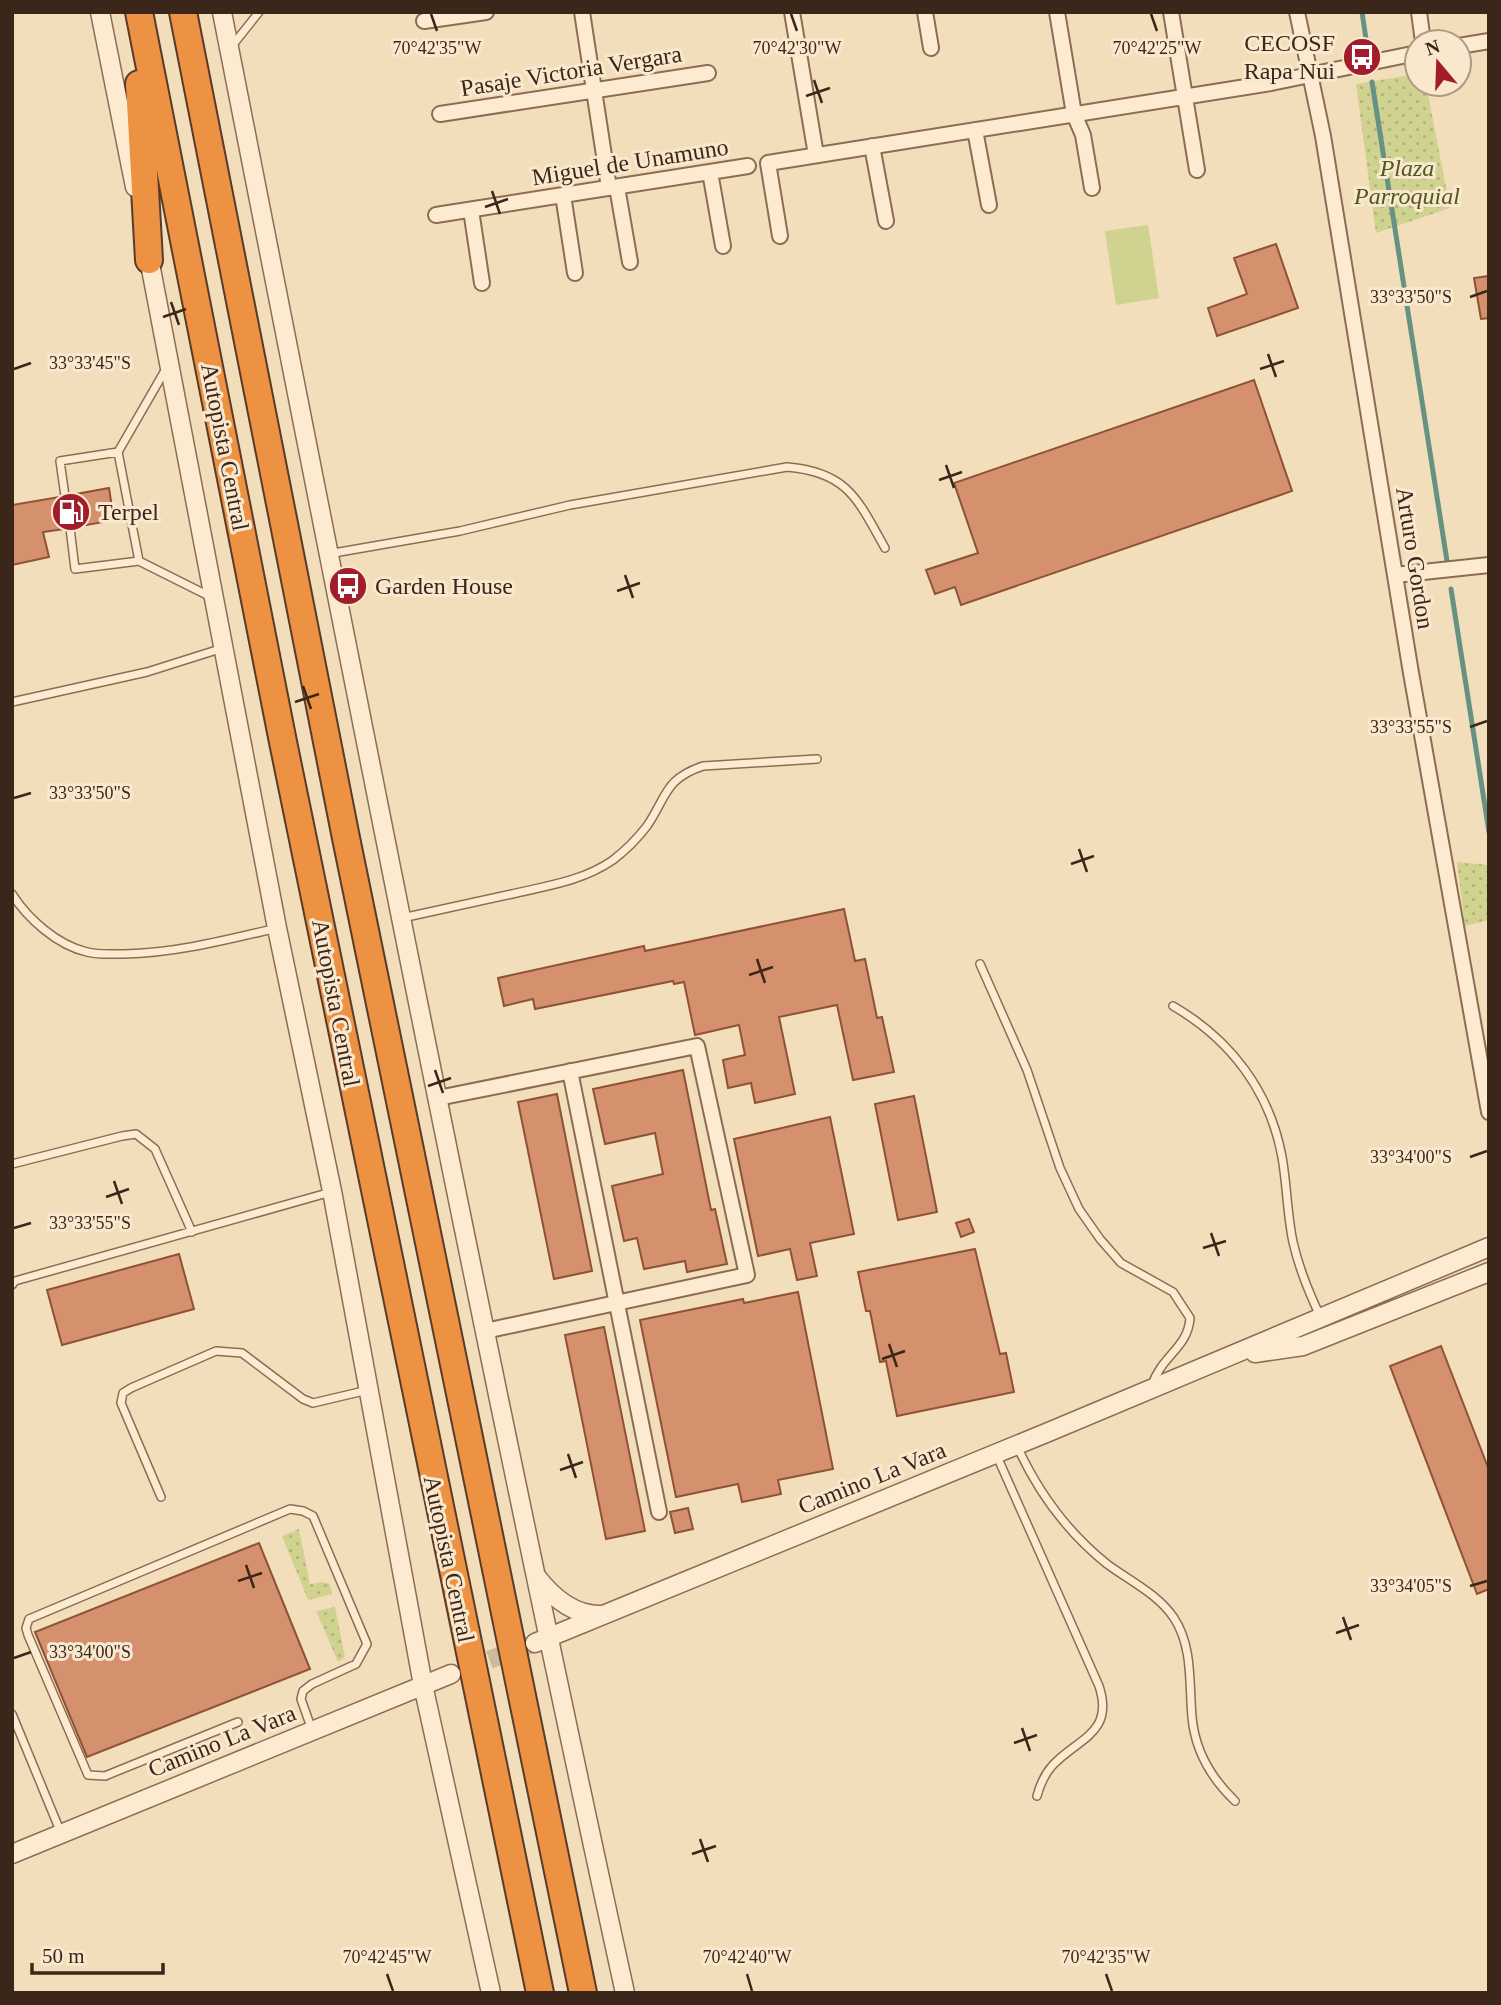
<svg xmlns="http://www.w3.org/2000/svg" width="1501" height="2005" font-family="'Times New Roman',serif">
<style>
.grass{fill:url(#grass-dots)}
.garden{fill:#d0d28f}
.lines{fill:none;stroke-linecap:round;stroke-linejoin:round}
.stream{stroke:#679283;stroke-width:5}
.building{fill:#d5906e;stroke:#8e5237;stroke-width:2}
.tertiary-tunnel{stroke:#ceb99c;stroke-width:18;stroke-dasharray:18 9;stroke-linecap:butt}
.service-casing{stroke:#8c6d54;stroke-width:10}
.minor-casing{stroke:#8c6d54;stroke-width:18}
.tertiary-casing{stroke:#8c6d54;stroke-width:21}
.motorway-casing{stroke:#593b29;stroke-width:30}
.service{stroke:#fcebd0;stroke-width:7}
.minor{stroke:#fcebd0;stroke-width:14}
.tertiary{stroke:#fcebd0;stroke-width:18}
.motorway{stroke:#ed9242;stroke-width:26}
.ticks{fill:none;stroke:#3a271a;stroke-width:2.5}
.labels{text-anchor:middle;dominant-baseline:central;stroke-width:6;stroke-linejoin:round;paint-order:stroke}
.poi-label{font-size:24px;fill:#3a271a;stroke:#f9e8cd;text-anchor:start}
.street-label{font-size:24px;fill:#3a271a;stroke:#f9e8cd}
.park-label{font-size:24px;font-style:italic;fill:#4f581f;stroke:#f9e8cd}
.ticks-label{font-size:18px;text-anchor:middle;fill:#3a271a;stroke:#f9e8cd;stroke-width:6;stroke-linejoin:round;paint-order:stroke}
</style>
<defs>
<pattern id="grass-dots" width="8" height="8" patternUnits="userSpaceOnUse" patternTransform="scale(1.75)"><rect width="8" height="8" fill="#d0d28f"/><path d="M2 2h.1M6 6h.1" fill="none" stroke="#b3b47b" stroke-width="1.8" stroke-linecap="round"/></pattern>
</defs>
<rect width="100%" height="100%" fill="#f3debc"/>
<path class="grass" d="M1417 74V84H1426L1450 208 1376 233 1356 84Z
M1457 862 1489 865V920L1465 926Z
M299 1529 310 1584 323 1582 330 1584 332 1594 308 1600 282 1536Z
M335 1607 345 1657 338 1662 316 1611Z"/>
<path class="garden" d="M1148 225 1159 298 1116 305 1105 231Z"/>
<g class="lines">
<path class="stream" d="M1362 12 1368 53
M1372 82 1447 561
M1451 589 1489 832"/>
</g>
<path class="building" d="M1276 244 1298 308 1217 336 1208 308 1247 294 1234 258Z
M1489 276V318L1481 319 1474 278Z
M1254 380 1292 491 961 605 955 587 935 594 926 570 978 553 954 483Z
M109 488 114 520 76 527 73 523 69 522 64 529 43 532 49 557 12 565V505L59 497 62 501 67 502 71 495Z
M844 909 855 961 865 959 877 1018 882 1017 894 1072 853 1080 837 1005 779 1017 795 1094 755 1103 751 1083 728 1088 723 1060 745 1055 739 1025 695 1035 684 982 674 984 673 981 535 1009 533 999 504 1006 498 978 644 946 645 951Z
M683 1070 711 1210 715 1209 727 1264 687 1272 685 1261 644 1269 637 1238 624 1241 612 1186 663 1174 655 1133 605 1144 593 1089Z
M557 1094 592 1271 554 1279 518 1102Z
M914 1096 937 1212 898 1220 875 1104Z
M830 1117 854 1234 810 1243 817 1276 797 1280 790 1249 758 1256 734 1139Z
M969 1219 974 1232 961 1237 956 1223Z
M975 1249 1000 1354 1006 1353 1014 1392 897 1416 886 1361 880 1362 870 1311H866L858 1272Z
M179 1254 194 1309 62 1345 47 1290Z
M798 1292 833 1469 778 1480 781 1494 742 1502 738 1484 676 1497 640 1320 743 1299 744 1303Z
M604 1327 645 1531 606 1539 565 1335Z
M1441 1346 1489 1470V1589L1477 1594 1390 1366Z
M688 1508 693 1529 675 1533 670 1512Z
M259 1543 310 1669 87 1757 35 1632Z"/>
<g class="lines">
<path class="tertiary-tunnel" d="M464 1669 535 1643"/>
<g class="service-casing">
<path id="service" d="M232 46 259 12
M167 367 118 452 139 561 211 597
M65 496 60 461 118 452
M70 528 75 569 139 561
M328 554 460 531 570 505 787 467C848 472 858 500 885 548
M12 702 147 672 223 648
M12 894C28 919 57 945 87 952 98 955 112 954 124 954 176 953 226 940 277 928
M402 918C438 910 475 902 512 894 546 886 583 881 613 860 626 850 637 839 647 826 667 797 664 779 703 766L817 759
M980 964 1027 1070 1060 1168 1079 1209 1100 1239 1121 1263 1173 1292 1190 1318C1188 1348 1162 1355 1152 1385
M1173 1006C1230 1039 1270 1091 1282 1157 1287 1185 1287 1214 1293 1242 1299 1269 1309 1293 1321 1318
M12 1164 122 1136 136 1134 155 1149 192 1232
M12 1285 15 1281 331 1192
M1017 1446C1038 1492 1067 1532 1107 1564 1130 1581 1158 1594 1174 1618 1193 1647 1189 1684 1192 1717 1195 1751 1211 1778 1235 1801
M996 1454 1099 1686C1115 1734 1076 1739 1052 1766 1044 1775 1040 1785 1037 1796
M161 1497 121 1403 123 1393 131 1388 216 1351 242 1353 303 1399 313 1403 368 1390
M12 1714 61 1833
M238 1722 105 1776 88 1775 28 1635 26 1628 29 1619 290 1509 303 1511 313 1516 367 1644 356 1664 312 1684 303 1691 301 1699 312 1730"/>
</g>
<g class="minor-casing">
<path id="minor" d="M582 12 609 188
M792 12 816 155
M925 12 931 48
M1057 12 1074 114 1083 135 1092 188
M1171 12 1197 170
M1297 12 1323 136 1411 673 1489 1112
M1419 12 1423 42
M424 21 486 12
M1459 46 1489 41
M440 114 708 73
M975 130 989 205
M872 146 886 221
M710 172 723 246
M617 187 630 262
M563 195 575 273
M471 210 482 283
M436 215 748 166
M780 236 768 163 1271 83 1417 53
M1395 575 1489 565
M570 1071 659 1512
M438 1098 697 1046 747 1275 485 1331"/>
</g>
<g class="tertiary-casing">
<path id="tertiary" d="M100 12 135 187
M222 12C352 673 481 1335 625 1993
M147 248 277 928 332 1191 423 1685 491 1993
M1255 1353 1303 1346 1489 1272
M536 1576C552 1597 574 1616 602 1615
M535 1643 1051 1431 1489 1247
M12 1854 451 1674"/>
</g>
<g class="motorway-casing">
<path id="motorway" d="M139 12 283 742 540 1993
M183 12 346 838 583 1993
M139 84 149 260"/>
</g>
<use href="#service" class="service"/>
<use href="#minor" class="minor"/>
<use href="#tertiary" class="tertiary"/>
<use href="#motorway" class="motorway"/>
</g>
<path class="ticks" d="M431 14 437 31M791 14 797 31M1151 14 1157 31M814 80 822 103M806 96 830 88M492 191 500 214M485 207 508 199M1470 297 1487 291M171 302 179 325M163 317 186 309M1268 354 1276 377M14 369 31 363M1260 369 1284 361M946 465 954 488M939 480 962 472M625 575 633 598M617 591 640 583M303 686 311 709M295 702 319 694M1470 727 1487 721M14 798 31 793M1079 849 1087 872M1071 864 1094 856M757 959 765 983M749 975 773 967M435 1070 443 1093M428 1086 451 1078M1470 1157 1487 1151M114 1181 122 1204M106 1197 129 1189M14 1228 31 1223M1211 1233 1219 1256M1203 1248 1226 1241M889 1344 897 1367M882 1359 905 1351M568 1454 576 1478M560 1470 583 1462M246 1565 254 1588M238 1581 262 1573M1470 1586 1487 1581M1343 1617 1351 1640M1336 1633 1359 1625M14 1658 31 1652M1022 1728 1030 1751M1014 1743 1037 1735M700 1839 708 1862M692 1854 716 1846M387 1974 393 1991M747 1974 752 1991M1106 1974 1112 1991"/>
<defs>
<g id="bus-disc" transform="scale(2.0125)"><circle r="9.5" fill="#a21d2a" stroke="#f9e8cd"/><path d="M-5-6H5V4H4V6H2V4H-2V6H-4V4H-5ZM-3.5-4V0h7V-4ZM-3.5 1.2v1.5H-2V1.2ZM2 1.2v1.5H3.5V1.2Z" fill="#fff"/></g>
<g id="fuel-disc" transform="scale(2.0125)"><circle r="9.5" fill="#a21d2a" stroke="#f9e8cd"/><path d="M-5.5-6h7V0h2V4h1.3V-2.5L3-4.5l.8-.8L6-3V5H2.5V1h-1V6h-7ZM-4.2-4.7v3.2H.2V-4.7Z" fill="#fff"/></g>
</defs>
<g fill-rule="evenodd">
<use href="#bus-disc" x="1362" y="57"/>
<use href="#fuel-disc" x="71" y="512"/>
<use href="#bus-disc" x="348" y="586"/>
</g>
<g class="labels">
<g class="poi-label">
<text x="1335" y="43" text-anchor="end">CECOSF<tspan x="1335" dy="28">Rapa Nui</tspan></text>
<text x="98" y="512">Terpel</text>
<text x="375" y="586">Garden House</text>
</g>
<g class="street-label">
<text transform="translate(571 71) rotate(-9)">Pasaje Victoria Vergara</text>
<text transform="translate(630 162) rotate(-9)">Miguel de Unamuno</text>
<text transform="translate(225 447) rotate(79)">Autopista Central</text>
<text transform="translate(1415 558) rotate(81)">Arturo Gordon</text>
<text transform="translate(336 1003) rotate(79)">Autopista Central</text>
<text transform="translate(872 1478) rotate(-22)">Camino La Vara</text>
<text transform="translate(449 1559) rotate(78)">Autopista Central</text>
<text transform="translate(222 1741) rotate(-22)">Camino La Vara</text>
</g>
<g class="park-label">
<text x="1407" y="168">Plaza<tspan x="1407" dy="28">Parroquial</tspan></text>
</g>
</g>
<g class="ticks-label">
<text x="437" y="54">70°42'35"W</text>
<text x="1157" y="54">70°42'25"W</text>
<text x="797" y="54">70°42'30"W</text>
<text x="1411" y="303">33°33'50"S</text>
<text x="90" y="369">33°33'45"S</text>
<text x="1411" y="733">33°33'55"S</text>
<text x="90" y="799">33°33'50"S</text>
<text x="1411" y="1163">33°34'00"S</text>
<text x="90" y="1229">33°33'55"S</text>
<text x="1411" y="1592">33°34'05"S</text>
<text x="90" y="1658">33°34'00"S</text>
<text x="387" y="1963">70°42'45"W</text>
<text x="747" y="1963">70°42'40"W</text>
<text x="1106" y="1963">70°42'35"W</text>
</g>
<rect width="1501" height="2005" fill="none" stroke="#3a271a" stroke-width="28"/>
<g transform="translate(1438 63) rotate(341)"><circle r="33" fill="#f9e8cd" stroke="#ad9b85" stroke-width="2"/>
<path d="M0-5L12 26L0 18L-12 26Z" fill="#a21d2a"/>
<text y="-10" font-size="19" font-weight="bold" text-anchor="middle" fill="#3a271a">N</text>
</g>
<path d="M32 1963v10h131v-10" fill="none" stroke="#3a271a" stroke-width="3.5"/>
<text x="42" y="1963" font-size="21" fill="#3a271a" stroke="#f9e8cd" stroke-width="5" paint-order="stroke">50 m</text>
</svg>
